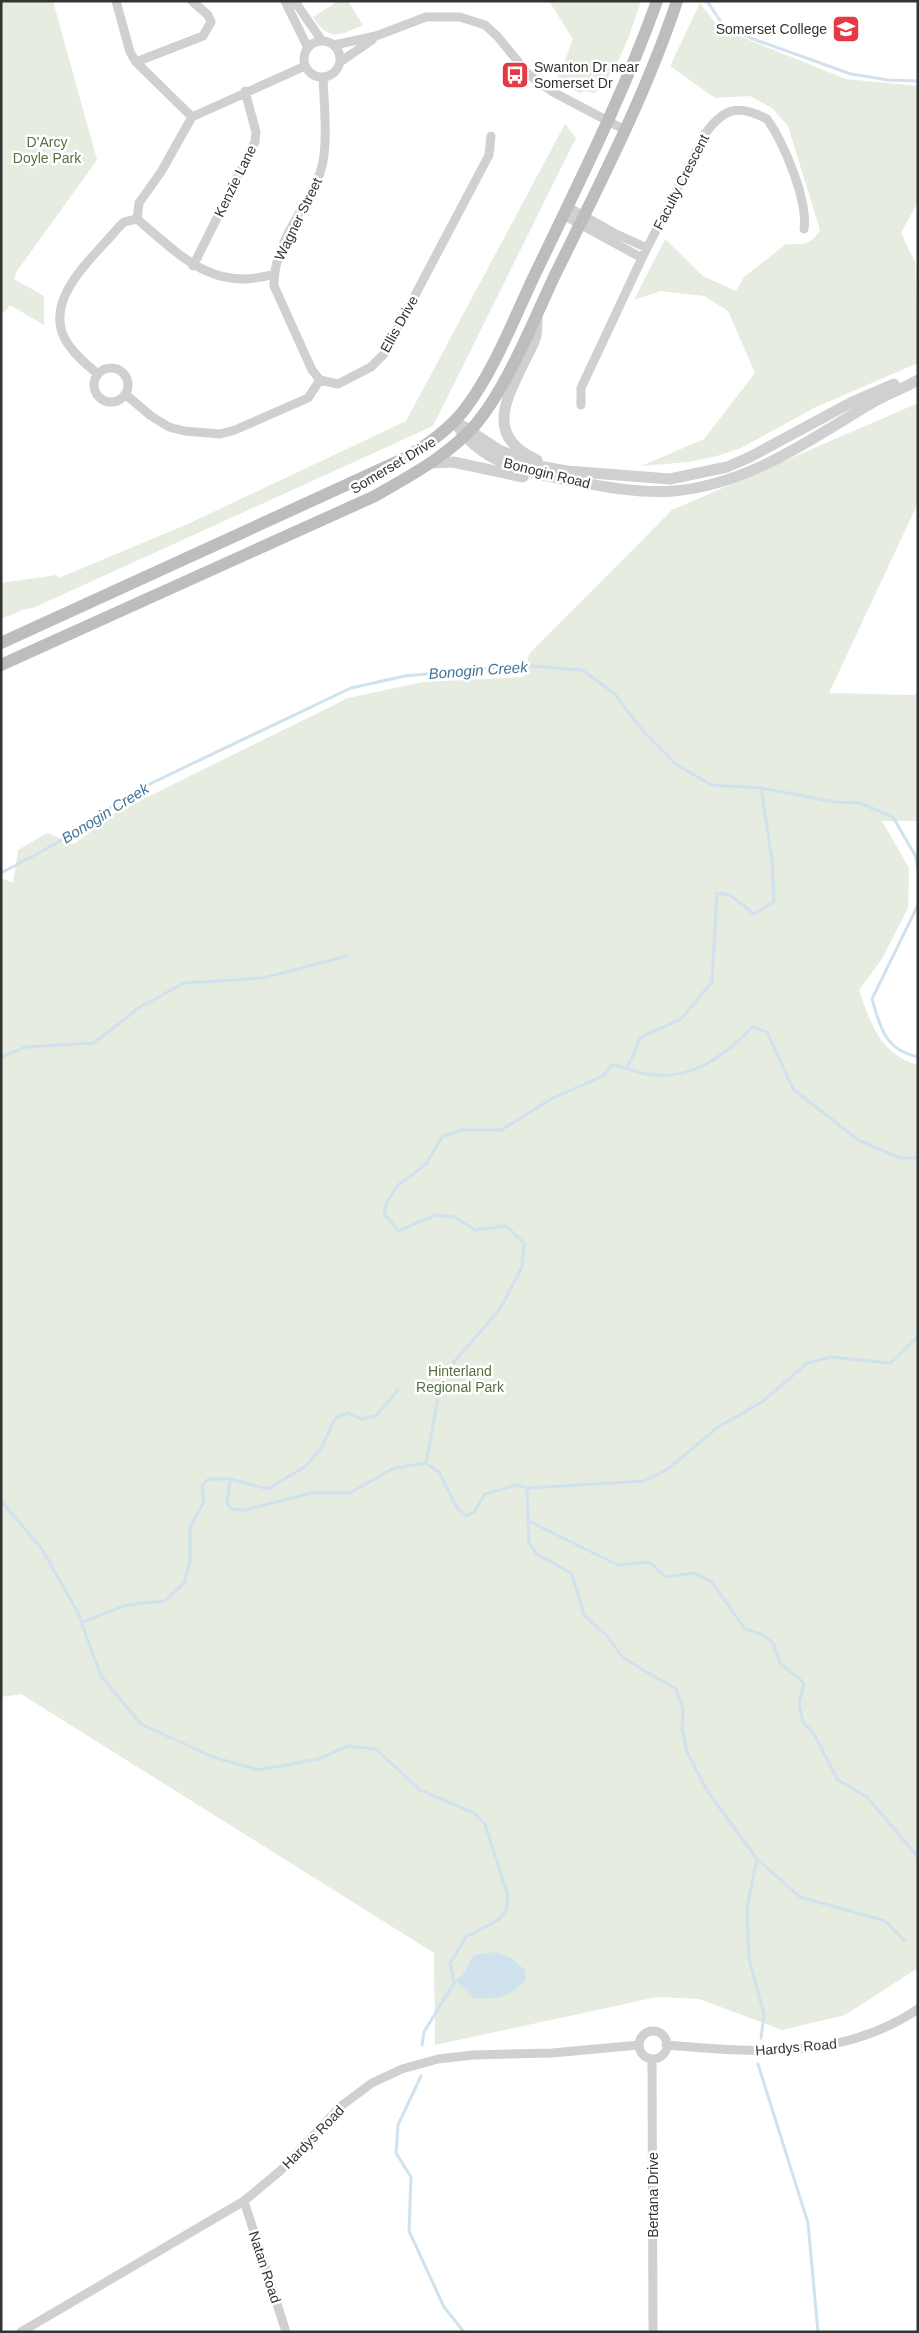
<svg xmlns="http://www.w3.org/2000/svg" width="919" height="2333" font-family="Arial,sans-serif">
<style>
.green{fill:#e6ecdf}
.water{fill:#cfe2ee}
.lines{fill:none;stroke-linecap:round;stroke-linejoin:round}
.stream{stroke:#cfe2ee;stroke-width:3}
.minor{stroke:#d0d0d0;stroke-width:9}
.tertiary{stroke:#d0d0d0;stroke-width:11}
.secondary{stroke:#bdbdbd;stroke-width:12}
.labels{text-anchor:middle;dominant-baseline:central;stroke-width:5;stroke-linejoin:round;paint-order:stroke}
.poi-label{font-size:14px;fill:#333;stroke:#fff;text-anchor:end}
.park-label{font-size:14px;fill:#56703f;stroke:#fff}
.street-label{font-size:14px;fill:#333;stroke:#fff}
.water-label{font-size:15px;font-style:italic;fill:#3f7597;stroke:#fff}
</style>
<rect width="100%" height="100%" fill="#fff"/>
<path class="green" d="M1 1H53L97 160 17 271 14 279 44 296V325L10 305 1 315Z
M338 1H348L363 25C338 36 330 42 313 17Z
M549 1H641C630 33 620 69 595 93L585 91 579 93 558 80 559 77 557 75 563 66 573 39Z
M700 3 719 28 846 79 918 86V202L901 233 915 262 918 363 814 408 741 448 717 456 689 462 641 466 704 439 755 373 728 311 704 296 660 291 634 300 665 239 703 276 736 291 744 277 786 244C803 245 811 245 820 230L788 126 772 108 750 96 715 98 670 66Z
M565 124 576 138 433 426 33 608 25 609 1 619V583L57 575 59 578 190 523 406 421Z
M918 403V503L829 693 915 695 918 690V821H882L909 868 908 908 882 959 859 990C871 1024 880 1054 918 1065V1968L845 2015 782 2030 699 1999 657 1997 435 2045 434 1953 21 1694 1 1697V878L13 883 18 850 47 833 74 844 117 812 348 698 423 682 524 677 529 654 672 510Z"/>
<path class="water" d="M495 1952 511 1958 525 1970 526 1980C506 1999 499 1999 473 1998L455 1980 462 1976 474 1955Z"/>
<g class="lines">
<path class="stream" d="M707 1 723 25 753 39 851 74 888 80 918 81
M1 873 57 843 137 790 351 688 405 676 522 665 582 670 614 693 642 730 676 764 711 785 761 788 835 802 860 803 893 817 916 857 918 871
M918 905 872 999C880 1027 885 1050 918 1057
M1 1057 26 1047 94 1043 140 1007 184 983 263 978 347 956
M627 1068 641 1037 681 1019 712 982 717 893 730 895 754 914 774 902 772 860 761 788
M426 1463 442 1376 500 1309 522 1267 524 1243 506 1226 475 1230 454 1217 436 1215 398 1231 384 1213 386 1204 397 1186 426 1164 442 1137 461 1130H501L553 1098 603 1076 612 1065C623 1067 634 1071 646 1074 688 1082 725 1057 752 1027L767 1032 793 1089 858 1140 900 1158H918
M230 1479 227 1503 231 1509 245 1510 311 1493H350L392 1469 426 1463 439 1472 457 1508 466 1516 474 1512 485 1494 516 1485 527 1488 644 1481 668 1469 718 1427 762 1402 807 1363 831 1357 890 1363 918 1337
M527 1488 529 1543 537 1554 572 1574 584 1615 608 1637 623 1658 676 1689 683 1708 682 1728 687 1752 708 1792 757 1859 800 1897 885 1921 905 1941
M1 1501 42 1549 78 1613 101 1676 141 1724 213 1757 258 1770 318 1759 348 1746 376 1749 420 1790 474 1813 485 1824 508 1896 506 1911 498 1920 466 1937 450 1963 454 1983
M527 1520 618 1565 649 1562 666 1577 694 1573 712 1582 745 1629 764 1635 773 1643 780 1663 804 1683 799 1704 803 1722 814 1734 838 1780 867 1797 918 1857
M82 1622 127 1605 165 1601 184 1583 190 1561V1527L204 1502 202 1485 209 1479H230L268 1489 306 1466 321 1448 336 1417 349 1413 361 1419 376 1416 398 1390
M757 1859 747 1908 749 1959 764 2014 761 2038
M422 2045 424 2032 454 1983
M758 2064 808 2223 818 2332
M421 2076 398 2125 396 2153 411 2177 409 2231 444 2307 464 2332"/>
<path class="minor" d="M116 1 130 52 136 62 192 117
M285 1 308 48
M289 1 298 6 322 41
M304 59a18 18 0 1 1 36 0a18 18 0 1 1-36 0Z
M334 45 376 36 426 17H460L485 25 498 37 528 74 553 92 625 130
M136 62 203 36 211 22 208 15 192 1
M340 62 372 40
M568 207 614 233 647 248
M563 215 642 258
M137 219 139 203 161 172 192 117 305 66
M137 219C180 255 213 293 274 274
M193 266 255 142 256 132 245 91
M94 385a17 17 0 1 1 34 0a17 17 0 1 1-34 0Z
M98 374C87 365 76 356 68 344 39 302 93 258 118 228L124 222 137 219
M320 380 312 370 274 286C273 244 305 211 320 173 329 148 324 104 323 77
M320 380 338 384 371 367 384 354 489 155 491 136
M125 394 151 416 169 427 184 431 220 434 235 430 308 398 320 380
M581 405V388L642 258 705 134C723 109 737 103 767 119 784 143 808 200 804 229
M639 2045a14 14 0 1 1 28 0a14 14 0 1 1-28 0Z
M666 2045C754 2052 841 2061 918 2009
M652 2059 653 2332
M244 2201 286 2332
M21 2332 244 2201 280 2171 341 2106 372 2083 402 2069 438 2059 473 2055 552 2053 639 2045"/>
<path class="tertiary" d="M537 316C537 322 537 329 536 335 535 342 530 350 527 356 508 396 482 436 537 460
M455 422C477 459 517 470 557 478 595 485 636 494 674 491 749 484 808 441 870 404 885 395 902 389 918 380
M463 426 499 450 538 466 567 471 670 479 727 467 750 457 852 402 894 384
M431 463 453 462 523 477"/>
<path class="secondary" d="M1 643 403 459C426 446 448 431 465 409 496 368 515 315 538 268 580 180 624 93 657 1
M1 665 375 496C411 475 448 456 476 424 507 387 533 322 554 277 598 187 645 97 677 1"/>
</g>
<defs>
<g id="school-square" transform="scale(1.4375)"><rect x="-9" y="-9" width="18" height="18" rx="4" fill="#e63946" stroke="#fff"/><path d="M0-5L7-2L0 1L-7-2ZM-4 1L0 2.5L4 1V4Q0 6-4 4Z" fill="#fff"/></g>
<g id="bus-square" transform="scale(1.4375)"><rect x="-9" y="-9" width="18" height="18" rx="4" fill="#e63946" stroke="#fff"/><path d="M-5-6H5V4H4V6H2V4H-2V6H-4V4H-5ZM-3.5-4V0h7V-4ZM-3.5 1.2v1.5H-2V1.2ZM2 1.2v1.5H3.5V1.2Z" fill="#fff"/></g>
</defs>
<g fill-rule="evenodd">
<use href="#school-square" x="846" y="29"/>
<use href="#bus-square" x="515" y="75"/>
</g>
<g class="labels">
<g class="poi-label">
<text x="827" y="29">Somerset College</text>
<text x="534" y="67" text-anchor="start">Swanton Dr near<tspan x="534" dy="16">Somerset Dr</tspan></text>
</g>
<g class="park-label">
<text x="47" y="142">D'Arcy<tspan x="47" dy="16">Doyle Park</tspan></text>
<text x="460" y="1371">Hinterland<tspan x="460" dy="16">Regional Park</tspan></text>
</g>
<g class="street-label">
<text transform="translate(235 181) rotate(-64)">Kenzie Lane</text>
<text transform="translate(681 182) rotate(-63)">Faculty Crescent</text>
<text transform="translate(298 219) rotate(-64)">Wagner Street</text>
<text transform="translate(399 324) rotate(-61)">Ellis Drive</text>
<text transform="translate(393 465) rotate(-31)">Somerset Drive</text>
<text transform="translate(547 473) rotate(14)">Bonogin Road</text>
<text transform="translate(796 2047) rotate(-5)">Hardys Road</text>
<text transform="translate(313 2137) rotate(-46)">Hardys Road</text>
<text transform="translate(653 2195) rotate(-90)">Bertana Drive</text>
<text transform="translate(265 2267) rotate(72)">Natan Road</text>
</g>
<g class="water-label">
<text transform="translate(478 670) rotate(-4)">Bonogin Creek</text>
<text transform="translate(105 813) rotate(-32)">Bonogin Creek</text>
</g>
</g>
<rect width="919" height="2333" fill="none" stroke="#333333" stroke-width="5"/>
</svg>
